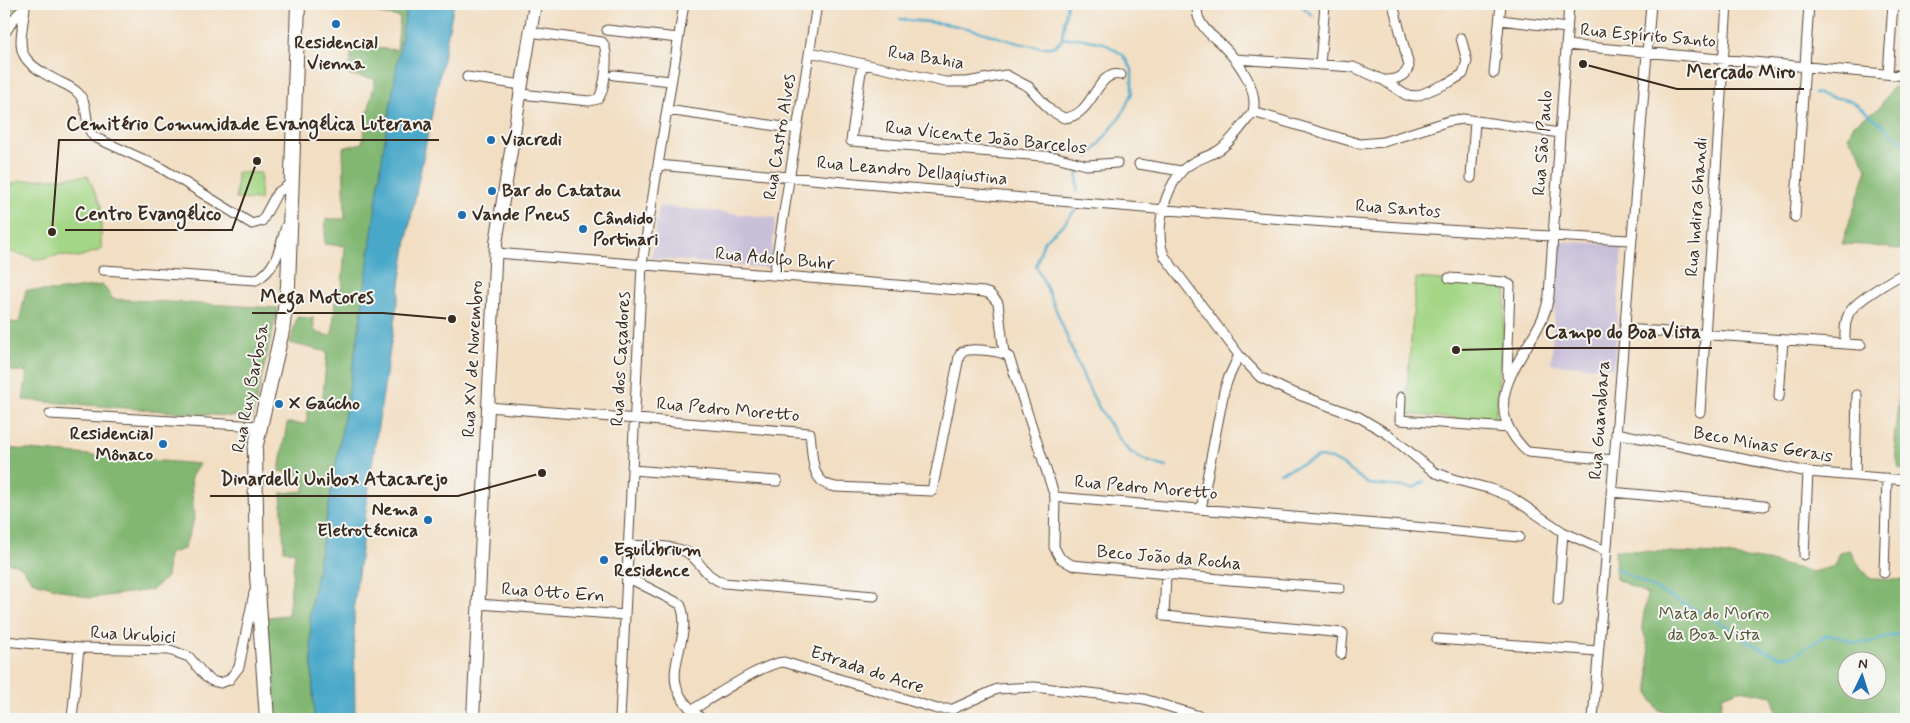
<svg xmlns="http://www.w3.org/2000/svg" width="1910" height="723" font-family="Mynerve,sans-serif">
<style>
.industrial{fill:#c8bfd8}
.green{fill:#a3d685;stroke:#6f8052}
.forest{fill:#82b772;stroke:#5e7048;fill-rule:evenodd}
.water{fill:#4aa8c9;stroke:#426974}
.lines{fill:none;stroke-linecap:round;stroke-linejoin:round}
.stream{stroke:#4aa8c9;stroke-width:2.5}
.street-casing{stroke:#564537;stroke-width:11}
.secondary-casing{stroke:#564537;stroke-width:14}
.primary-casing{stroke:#564537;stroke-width:16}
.street{stroke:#fff;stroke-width:9}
.secondary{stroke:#fff;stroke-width:12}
.primary{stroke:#fff;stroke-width:14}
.poi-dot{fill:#1f6fb2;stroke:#f6f6f2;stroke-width:2}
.labels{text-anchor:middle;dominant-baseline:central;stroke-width:4;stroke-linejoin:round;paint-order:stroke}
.street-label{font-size:18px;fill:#3b2a1e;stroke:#f6f6f2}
.poi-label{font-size:18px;font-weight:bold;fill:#3b2a1e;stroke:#f6f6f2;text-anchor:start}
.park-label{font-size:18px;fill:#555538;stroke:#f6f6f2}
.leader{fill:none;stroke:#3b2a1e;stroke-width:2}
.callout-dot{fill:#3b2a1e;stroke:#f6f6f2;stroke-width:2}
.callout-label{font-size:19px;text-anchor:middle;font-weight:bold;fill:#3b2a1e;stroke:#f6f6f2;stroke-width:4;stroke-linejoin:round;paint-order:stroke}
</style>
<rect width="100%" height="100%" fill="#f6f6f2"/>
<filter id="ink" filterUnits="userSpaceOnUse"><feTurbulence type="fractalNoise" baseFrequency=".02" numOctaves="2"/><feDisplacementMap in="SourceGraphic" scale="10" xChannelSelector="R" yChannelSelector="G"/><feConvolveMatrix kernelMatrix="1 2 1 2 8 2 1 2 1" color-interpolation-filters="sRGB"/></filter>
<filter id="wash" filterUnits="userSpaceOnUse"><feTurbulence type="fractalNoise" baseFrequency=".0096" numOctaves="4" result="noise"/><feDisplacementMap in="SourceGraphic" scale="20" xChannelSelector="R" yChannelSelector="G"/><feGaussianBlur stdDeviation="1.12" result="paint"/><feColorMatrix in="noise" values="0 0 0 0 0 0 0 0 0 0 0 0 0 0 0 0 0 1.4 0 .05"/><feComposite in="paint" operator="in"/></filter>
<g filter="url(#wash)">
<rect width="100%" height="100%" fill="#f2dec2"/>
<path class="industrial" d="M659 206 776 218 769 268 651 258Z
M1559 241 1622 245 1614 368 1551 364Z"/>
<path class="green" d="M237 172 261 173 260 200 236 199Z
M88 176 101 206V250L78 257 59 255 40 260 8 251 4 252 6 187 19 181Z
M1416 278 1507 285 1495 422 1405 414Z"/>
<path class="forest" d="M4 4H19L4 23Z
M379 4H409L358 337 310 612 314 719H270L267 617 288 615 295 552 284 550 281 493 304 491V476L279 471 287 423 306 424 309 405 322 406 327 352 290 343 297 317 313 318 315 332 330 336 333 330 336 289H342L345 246 324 244 326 219H345L343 148 362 143 375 79 349 75 352 46 397 50 400 17 379 14Z
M1893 87 1906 88V250L1865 245 1842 244 1867 169 1859 152 1848 137 1853 125 1879 108Z
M103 285 113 299 278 308 252 418 23 400 27 372 4 370V321L19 323 26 290 55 291Z
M1900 368 1906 372V470L1899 469 1894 441 1899 397Z
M4 448 199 464 191 477 194 519 184 549 168 554 167 577 152 590 90 598 31 581C24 568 19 562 4 563Z
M1615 550 1717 554 1767 561 1813 572 1835 566 1840 552 1849 550 1861 568 1871 579 1897 580 1906 577V719H1777L1773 696 1739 690 1722 696 1721 719H1689L1658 710 1649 695V651L1642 626 1647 594 1616 579ZM1878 660V690H1848V660Z"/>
<path class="water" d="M407 4H454L409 228 371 471 354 606 355 719H314L310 612 358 337 384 144Z"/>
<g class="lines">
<path class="stream" d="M1300 4 1313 16
M900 19C920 22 942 22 962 27 988 32 1025 49 1050 47 1056 47 1059 44 1062 39L1067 4
M1062 39 1078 38 1104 43 1123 55 1132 69V93L1121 116 1089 157
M1814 93 1852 101 1906 144
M1077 192 1078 172
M1075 210 1064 224 1044 241 1036 266C1064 318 1077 379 1112 428 1117 435 1122 444 1128 450 1139 459 1152 463 1166 467
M1280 473 1319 457 1332 459 1343 465 1368 484 1414 488 1424 481
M1615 568 1725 625 1754 645 1781 657 1794 655 1827 635 1840 637 1853 643 1872 642 1906 631"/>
</g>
</g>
<g filter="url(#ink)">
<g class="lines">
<g class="street-casing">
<path id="street" d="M1197 4C1197 9 1197 15 1199 19 1203 30 1215 38 1223 46 1238 61 1259 89 1253 112 1244 123 1235 137 1223 147 1213 156 1200 157 1189 165 1166 180 1152 233 1165 257L1239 355 1260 377 1286 390 1359 417 1389 435 1434 472 1453 479 1491 489 1511 497 1563 532 1606 551
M1569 4 1549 295C1548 302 1546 310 1543 317 1526 356 1483 395 1515 438 1519 443 1523 449 1528 452L1614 460
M25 8C19 51 14 58 56 80 64 84 73 87 79 94 90 107 83 125 94 137L158 166 252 224 262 221 277 193 293 182
M1500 20 1567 28
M607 30 678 38
M4 34 16 16 25 7
M1566 45 1906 76
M810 52 945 82H967L1006 75 1029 87 1051 111 1064 118C1095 116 1095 69 1121 75
M1235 59 1353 67 1383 80 1406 95 1417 96 1450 82 1463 74 1467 61 1461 38
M862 64 851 141 1056 157 1086 165 1117 163
M1320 65 1325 4
M1494 73 1501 4
M1888 74 1893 4
M614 75 671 81
M467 77 522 85
M1383 80C1395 80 1405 78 1409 66L1393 4
M520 94 589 101 598 99C605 91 610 49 602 42L530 32
M667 110 797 129
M1253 112 1360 144 1383 142 1449 121 1463 119 1560 133
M1139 164 1181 171
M658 165C982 195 1306 225 1631 240
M1471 178 1475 121
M1795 217 1809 4
M496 253 984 292 990 294 998 303 1004 353
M103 270 256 280C277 269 280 247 286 226
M774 275 817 4
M1449 278 1504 282 1510 285 1507 376
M1624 329 1861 345
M1845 344C1845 333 1844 322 1849 313 1855 301 1894 278 1906 273
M1401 397 1400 420 1509 428
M1779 397 1783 340
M488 407 810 433C813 454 809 484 836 487L932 491 959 357C961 353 960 352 964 351 973 348 1003 351 1009 357L1055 497 1426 528 1519 537
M1700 412 1727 4
M50 414 259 426
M1616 433 1808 472 1906 480
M632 470 777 481
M1855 476 1857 395
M1611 492 1764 506
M1055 497 1054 547 1060 558 1072 565 1230 580 1340 588
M1201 509 1224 391 1228 379 1239 355
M628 545C643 546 676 545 688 553 702 563 705 577 724 583L874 596
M1804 555 1808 472
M1884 573 1887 478
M1166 575 1164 616 1343 633 1341 654
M627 577 680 604C694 633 664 667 680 695 683 701 688 706 692 710 712 698 763 663 784 662L937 709H953L997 689 1034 687 1144 699 1209 719
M1558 601 1563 532
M478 604 625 615
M1437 639 1598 651
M4 641 79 648 170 650 189 657 206 677 212 681 220 683 229 680 239 667 254 593
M692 710 702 719
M72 719 79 648
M620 719 642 264 684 4
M1593 719 1651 4"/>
</g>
<g class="secondary-casing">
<path id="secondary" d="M473 719 496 243 535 4"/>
</g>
<g class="primary-casing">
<path id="primary" d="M267 719 257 575 255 449 282 331 288 286 298 4"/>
</g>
<use href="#street" class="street"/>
<use href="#secondary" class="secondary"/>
<use href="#primary" class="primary"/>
</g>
</g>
<g class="poi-dot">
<circle cx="336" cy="24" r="5"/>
<circle cx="491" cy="140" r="5"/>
<circle cx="492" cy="191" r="5"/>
<circle cx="462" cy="215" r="5"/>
<circle cx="583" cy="229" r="5"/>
<circle cx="279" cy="404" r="5"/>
<circle cx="163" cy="444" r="5"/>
<circle cx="428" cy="520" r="5"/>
<circle cx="604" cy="560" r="5"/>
</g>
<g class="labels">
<g class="street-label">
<text transform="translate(1648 36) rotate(5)">Rua Espírito Santo</text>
<text transform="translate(926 58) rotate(9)">Rua Bahia</text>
<text transform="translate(780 137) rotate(-81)">Rua Castro Alves</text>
<text transform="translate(986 138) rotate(6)">Rua Vicente João Barcelos</text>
<text transform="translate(1543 143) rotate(-86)">Rua São Paulo</text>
<text transform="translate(912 171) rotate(5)">Rua Leandro Dellagiustina</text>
<text transform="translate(1697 207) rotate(-86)">Rua Indira Ghandi</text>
<text transform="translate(1398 209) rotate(4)">Rua Santos</text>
<text transform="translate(775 259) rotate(5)">Rua Adolfo Buhr</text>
<text transform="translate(473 359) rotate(-87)">Rua XV de Novembro</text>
<text transform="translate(621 359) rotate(-87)">Rua dos Caçadores</text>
<text transform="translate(251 388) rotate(-79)">Rua Ruy Barbosa</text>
<text transform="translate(728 410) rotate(5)">Rua Pedro Moretto</text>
<text transform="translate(1600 420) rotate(-86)">Rua Guanabara</text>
<text transform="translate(1763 445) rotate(10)">Beco Minas Gerais</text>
<text transform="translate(1146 488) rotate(5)">Rua Pedro Moretto</text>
<text transform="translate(1169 558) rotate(5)">Beco João da Rocha</text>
<text transform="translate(553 593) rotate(4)">Rua Otto Ern</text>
<text transform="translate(133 635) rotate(3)">Rua Urubici</text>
<text transform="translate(867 670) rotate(18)">Estrada do Acre</text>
</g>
<g class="poi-label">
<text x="336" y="43" text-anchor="middle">Residencial<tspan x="336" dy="21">Vienna</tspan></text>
<text x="501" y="140">Viacredi</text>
<text x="502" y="191">Bar do Catatau</text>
<text x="472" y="215">Vande Pneus</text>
<text x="593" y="219">Cândido<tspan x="593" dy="21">Portinari</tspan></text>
<text x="289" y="404">X Gaúcho</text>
<text x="153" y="434" text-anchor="end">Residencial<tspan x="153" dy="21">Mônaco</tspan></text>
<text x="418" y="510" text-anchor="end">Nema<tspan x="418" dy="21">Eletrotécnica</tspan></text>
<text x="614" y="550">Equilibrium<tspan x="614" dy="21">Residence</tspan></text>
</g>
<g class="park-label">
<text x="1714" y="614">Mata do Morro<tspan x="1714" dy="21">da Boa Vista</tspan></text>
</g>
</g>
<path class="leader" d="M1583 64L1677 89H1804M52 232L59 140H439M257 161L232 230H65M452 319L383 313H252M1456 350L1534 348H1712M542 473L458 496H210"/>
<g class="callout-dot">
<circle cx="1583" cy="64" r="5"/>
<circle cx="52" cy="232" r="5"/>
<circle cx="257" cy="161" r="5"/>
<circle cx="452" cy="319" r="5"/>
<circle cx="1456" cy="350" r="5"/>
<circle cx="542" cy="473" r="5"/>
</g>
<g class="callout-label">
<text x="1741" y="78">Mercado Miro</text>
<text x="249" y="130">Cemitério Comunidade Evangélica Luterana</text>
<text x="148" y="220">Centro Evangélico</text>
<text x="317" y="303">Mega Motores</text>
<text x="1623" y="338">Campo do Boa Vista</text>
<text x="334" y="485">Dinardelli Unibox Atacarejo</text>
</g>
<rect width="1910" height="723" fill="none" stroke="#f6f6f2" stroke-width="20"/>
<g transform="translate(1862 676) rotate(4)"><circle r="24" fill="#f6f6f2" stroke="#aba49d"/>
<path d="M0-4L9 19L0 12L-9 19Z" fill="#1f6fb2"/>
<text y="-8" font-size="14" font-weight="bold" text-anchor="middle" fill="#3b2a1e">N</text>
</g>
</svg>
